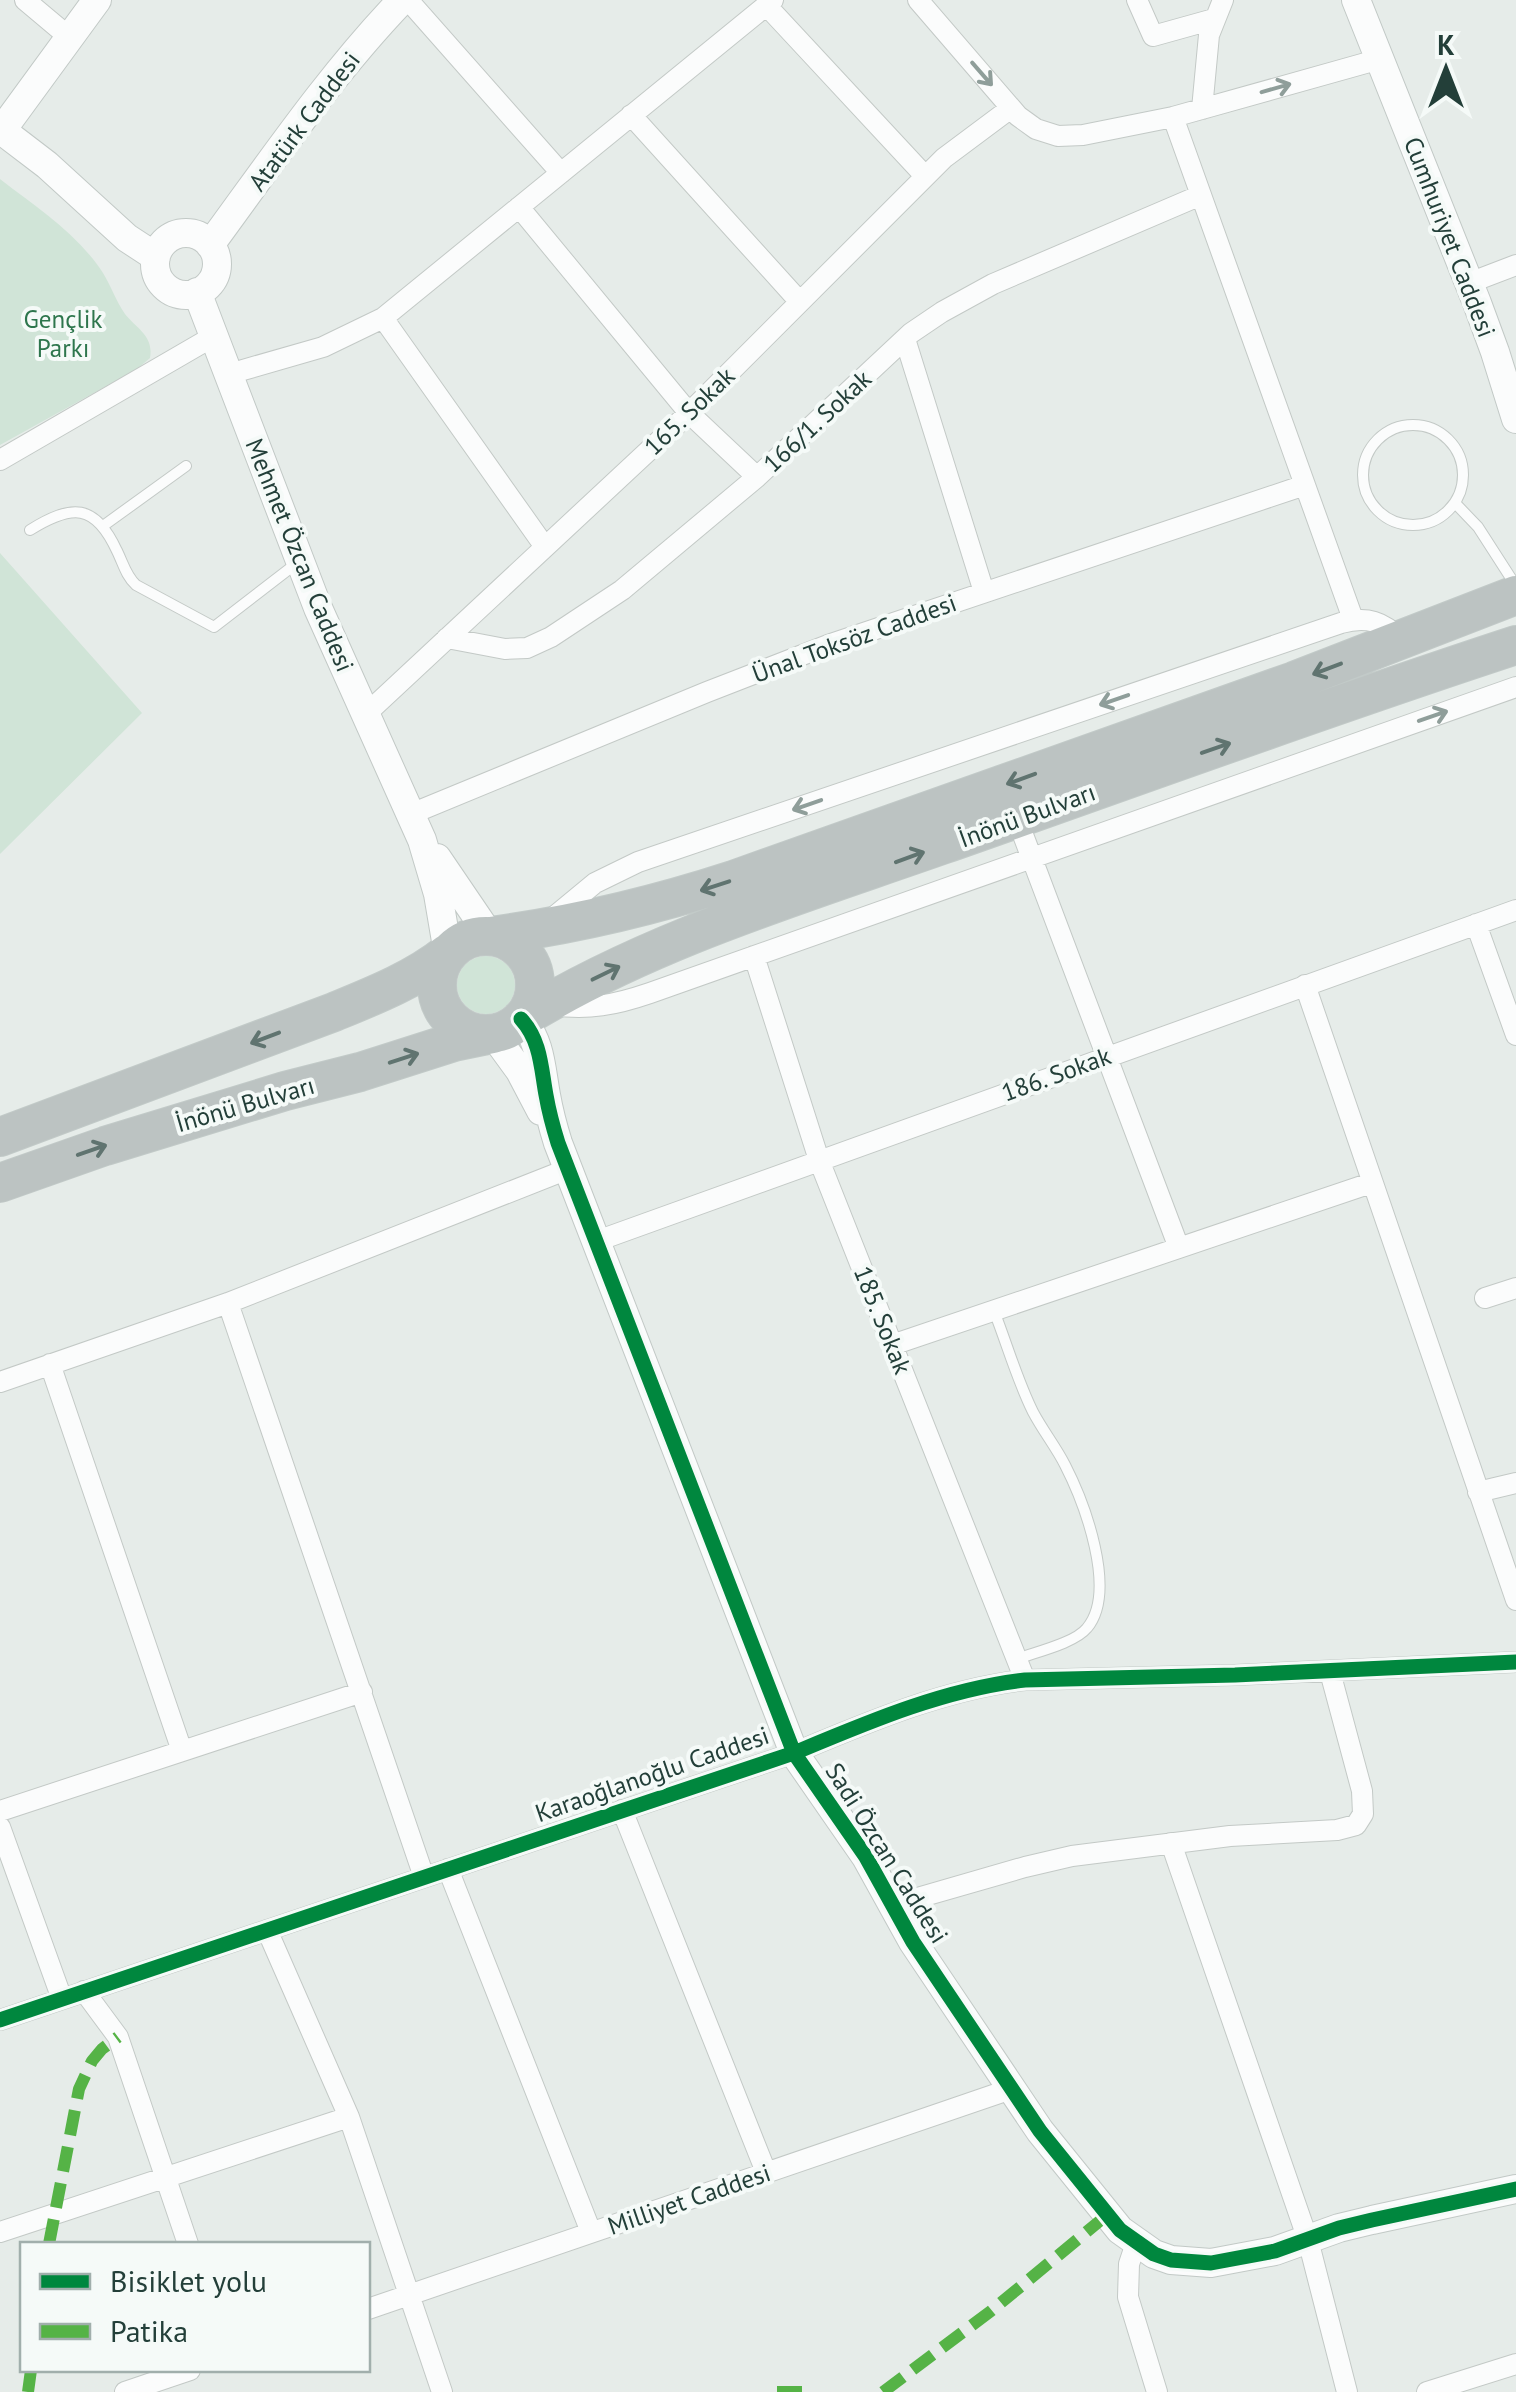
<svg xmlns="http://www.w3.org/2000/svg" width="1516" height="2392" font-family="'PT Sans',sans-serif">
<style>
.green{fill:#d0e4d7}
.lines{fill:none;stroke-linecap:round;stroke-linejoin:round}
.lane-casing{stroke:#c3c9c6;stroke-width:12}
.street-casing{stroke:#c3c9c6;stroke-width:22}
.secondary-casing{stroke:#c2c9c6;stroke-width:30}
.highway-casing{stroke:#c2cac8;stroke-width:40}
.lane{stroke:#fbfcfc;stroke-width:10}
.street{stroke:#fbfcfc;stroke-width:20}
.secondary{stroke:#fbfcfc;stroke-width:28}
.highway{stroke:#bcc3c2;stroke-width:38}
.quiet{stroke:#55b346;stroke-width:12;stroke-dasharray:25 12;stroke-linecap:butt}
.cycleway-casing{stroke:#f5faf8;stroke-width:21}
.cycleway{stroke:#00873e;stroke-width:15}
.oneway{stroke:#8f9e9a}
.oneway2{stroke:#607470}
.labels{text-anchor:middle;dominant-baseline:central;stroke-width:8;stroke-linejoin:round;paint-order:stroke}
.street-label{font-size:25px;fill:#233f39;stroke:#f5faf8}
.park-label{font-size:25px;fill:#2e764d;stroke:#f5faf8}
</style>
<rect width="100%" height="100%" fill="#e6ece9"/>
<path class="green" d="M0 179C36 207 78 234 103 273 111 286 116 301 125 314 137 329 154 336 150 358L137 369 0 445Z
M0 553 142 713 0 854Z
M457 985a29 29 0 1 1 58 0a29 29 0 1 1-58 0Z"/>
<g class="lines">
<g class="lane-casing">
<path id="lane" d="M1363 475a50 50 0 1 1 100 0a50 50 0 1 1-100 0Z
M1455 503 1478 527 1516 586
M103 526 186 466
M30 530C72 504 95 503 117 551 123 563 126 576 136 585L214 627 297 563
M994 1311C1007 1344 1017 1380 1033 1412 1043 1431 1056 1447 1065 1465 1084 1502 1118 1591 1087 1628 1075 1643 1036 1652 1017 1659"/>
</g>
<g class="street-casing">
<path id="street" d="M25 0 69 37
M408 0 561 173
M918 0 1018 116 1036 129 1058 136 1083 135 1173 117 1380 59
M1137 0 1153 36 1214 19
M766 5 925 176
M1202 109 1209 35 1223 0
M631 115 800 302
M1173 117 1353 619
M519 207 689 413 757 477
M1469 283 1516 265
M383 318 545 547
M905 339 984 592
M229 374 323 347 383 318 773 0
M0 460 214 336
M447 638 505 649 527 648 551 637 622 590 757 477 911 333 942 312 993 284 1201 195
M366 714 689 413 944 158 1011 108
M411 814 707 692 828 645 1305 485
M1017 819 1179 1248
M549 921 595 883 638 862 1341 623C1367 616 1383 621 1401 640
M1476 924 1516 1035
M754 956 819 1160 1025 1680
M1305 985 1516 1600
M552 1005C589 1010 615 1005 650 993L1516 687
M597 1241 1516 910
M1485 1298 1516 1288
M228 1303 424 1877
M892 1345 1371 1183
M50 1364 182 1751
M0 1382 228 1303 568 1169
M1478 1492 1516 1483
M622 1810 766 2172
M0 1811 362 1692
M0 1827 62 1999
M1171 1843 1308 2240 1347 2392
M448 1869 591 2232
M893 1905 1025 1867 1072 1856 1230 1836 1337 1830 1356 1825 1363 1814 1362 1791 1330 1672
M267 1930 349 2117 442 2392
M84 1991 118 2037 188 2244
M0 2020 794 1753C868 1722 945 1689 1025 1680L1235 1675 1516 1662
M0 2232 349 2117
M1136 2243 1129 2264 1128 2297 1157 2392
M368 2309 1011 2089
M125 2392 190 2370
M1427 2392 1516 2364"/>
</g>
<g class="secondary-casing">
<path id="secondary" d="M1356 0 1477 303 1495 352 1516 419
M0 129 47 165 127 238 156 257
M2 130 97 0
M155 264a31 31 0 1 1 62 0a31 31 0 1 1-62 0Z
M210 245C271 162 330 75 402 0
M197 292 318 608 422 840 438 894 448 953
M437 858 490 936
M521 1019C541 1041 541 1068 546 1095 549 1112 553 1127 558 1143L794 1753 866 1857 913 1942 1040 2131 1120 2230 1154 2254 1171 2260 1211 2263 1275 2251 1339 2228 1372 2220 1516 2189
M493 1034 520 1071 541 1111"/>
</g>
<g class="highway-casing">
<path id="highway" d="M490 936C573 925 653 906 733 880L1294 681 1516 595
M437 985a49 49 0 1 1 98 0a49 49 0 1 1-98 0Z
M521 1019C649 940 800 895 942 845 1133 778 1323 708 1516 645
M0 1137 334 1012C373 996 414 980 448 953
M0 1183 105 1146 285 1091 360 1072 454 1042 493 1034"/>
</g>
<use href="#lane" class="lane"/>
<use href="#street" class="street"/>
<use href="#secondary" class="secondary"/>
<use href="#highway" class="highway"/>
<path class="quiet" d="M49 2244 79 2089 92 2061 102 2049 118 2037
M28 2392 31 2370
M777 2392H805
M883 2392 991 2311 1107 2215"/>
<g class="cycleway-casing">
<path id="cycleway" d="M521 1019C541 1041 541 1068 546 1095 549 1112 553 1127 558 1143L794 1753 866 1857 913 1942 1040 2131 1120 2230 1154 2254 1171 2260 1211 2263 1275 2251 1339 2228 1372 2220 1516 2189
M0 2020 794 1753C868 1722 945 1689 1025 1680L1235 1675 1516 1662"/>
</g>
<use href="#cycleway" class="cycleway"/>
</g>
<defs><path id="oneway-shaft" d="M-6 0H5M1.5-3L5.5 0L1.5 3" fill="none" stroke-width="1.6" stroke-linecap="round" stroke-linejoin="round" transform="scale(2.5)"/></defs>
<g class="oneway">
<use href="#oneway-shaft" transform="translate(982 74) rotate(49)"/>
<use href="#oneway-shaft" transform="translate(1276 88) rotate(-16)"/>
<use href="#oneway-shaft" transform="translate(1114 700) rotate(161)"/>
<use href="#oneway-shaft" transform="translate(1433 716) rotate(-19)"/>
<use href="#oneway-shaft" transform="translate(807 805) rotate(161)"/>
</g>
<g class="oneway2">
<use href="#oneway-shaft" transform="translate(1327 669) rotate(159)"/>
<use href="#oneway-shaft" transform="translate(1216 748) rotate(-19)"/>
<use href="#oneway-shaft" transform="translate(1021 779) rotate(160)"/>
<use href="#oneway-shaft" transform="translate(910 857) rotate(-20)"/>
<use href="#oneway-shaft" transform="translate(715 886) rotate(162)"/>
<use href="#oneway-shaft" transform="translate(606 973) rotate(-26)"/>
<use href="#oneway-shaft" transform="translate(265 1038) rotate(159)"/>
<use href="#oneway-shaft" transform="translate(404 1058) rotate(-18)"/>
<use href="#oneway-shaft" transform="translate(92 1150) rotate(-19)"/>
</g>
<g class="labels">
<g class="street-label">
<text transform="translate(304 121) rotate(-53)">Atatürk Caddesi</text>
<text transform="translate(1450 237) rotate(69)">Cumhuriyet Caddesi</text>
<text transform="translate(689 411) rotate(-44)">165. Sokak</text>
<text transform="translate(817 421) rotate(-43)">166/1. Sokak</text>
<text transform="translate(300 555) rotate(68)">Mehmet Özcan Caddesi</text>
<text transform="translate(854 638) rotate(-20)">Ünal Toksöz Caddesi</text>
<text transform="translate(1027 815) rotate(-20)">İnönü Bulvarı</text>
<text transform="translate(1056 1074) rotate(-20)">186. Sokak</text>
<text transform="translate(245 1104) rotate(-16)">İnönü Bulvarı</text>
<text transform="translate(883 1320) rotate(68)">185. Sokak</text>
<text transform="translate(652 1774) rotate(-19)">Karaoğlanoğlu Caddesi</text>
<text transform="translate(887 1853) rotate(58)">Sadi Özcan Caddesi</text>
<text transform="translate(689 2199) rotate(-19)">Milliyet Caddesi</text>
</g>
<g class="park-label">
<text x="63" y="319">Gençlik<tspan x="63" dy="29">Parkı</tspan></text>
</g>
</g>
<rect x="20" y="2242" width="350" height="130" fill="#f5faf8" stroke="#a1afac" stroke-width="2.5"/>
<rect x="40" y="2274" width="50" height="15" fill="#00873e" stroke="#a1afac" stroke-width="2.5"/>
<text x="110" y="2292" font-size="30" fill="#233f39">Bisiklet yolu</text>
<rect x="40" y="2324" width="50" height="15" fill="#55b346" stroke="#a1afac" stroke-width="2.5"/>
<text x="110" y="2342" font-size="30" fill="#233f39">Patika</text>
<g transform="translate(1446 70)" stroke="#f5faf8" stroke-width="8" paint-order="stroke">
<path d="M0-8L18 38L0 25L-18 38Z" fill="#233f39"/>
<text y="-15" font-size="28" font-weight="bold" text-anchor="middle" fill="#233f39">K</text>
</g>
</svg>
